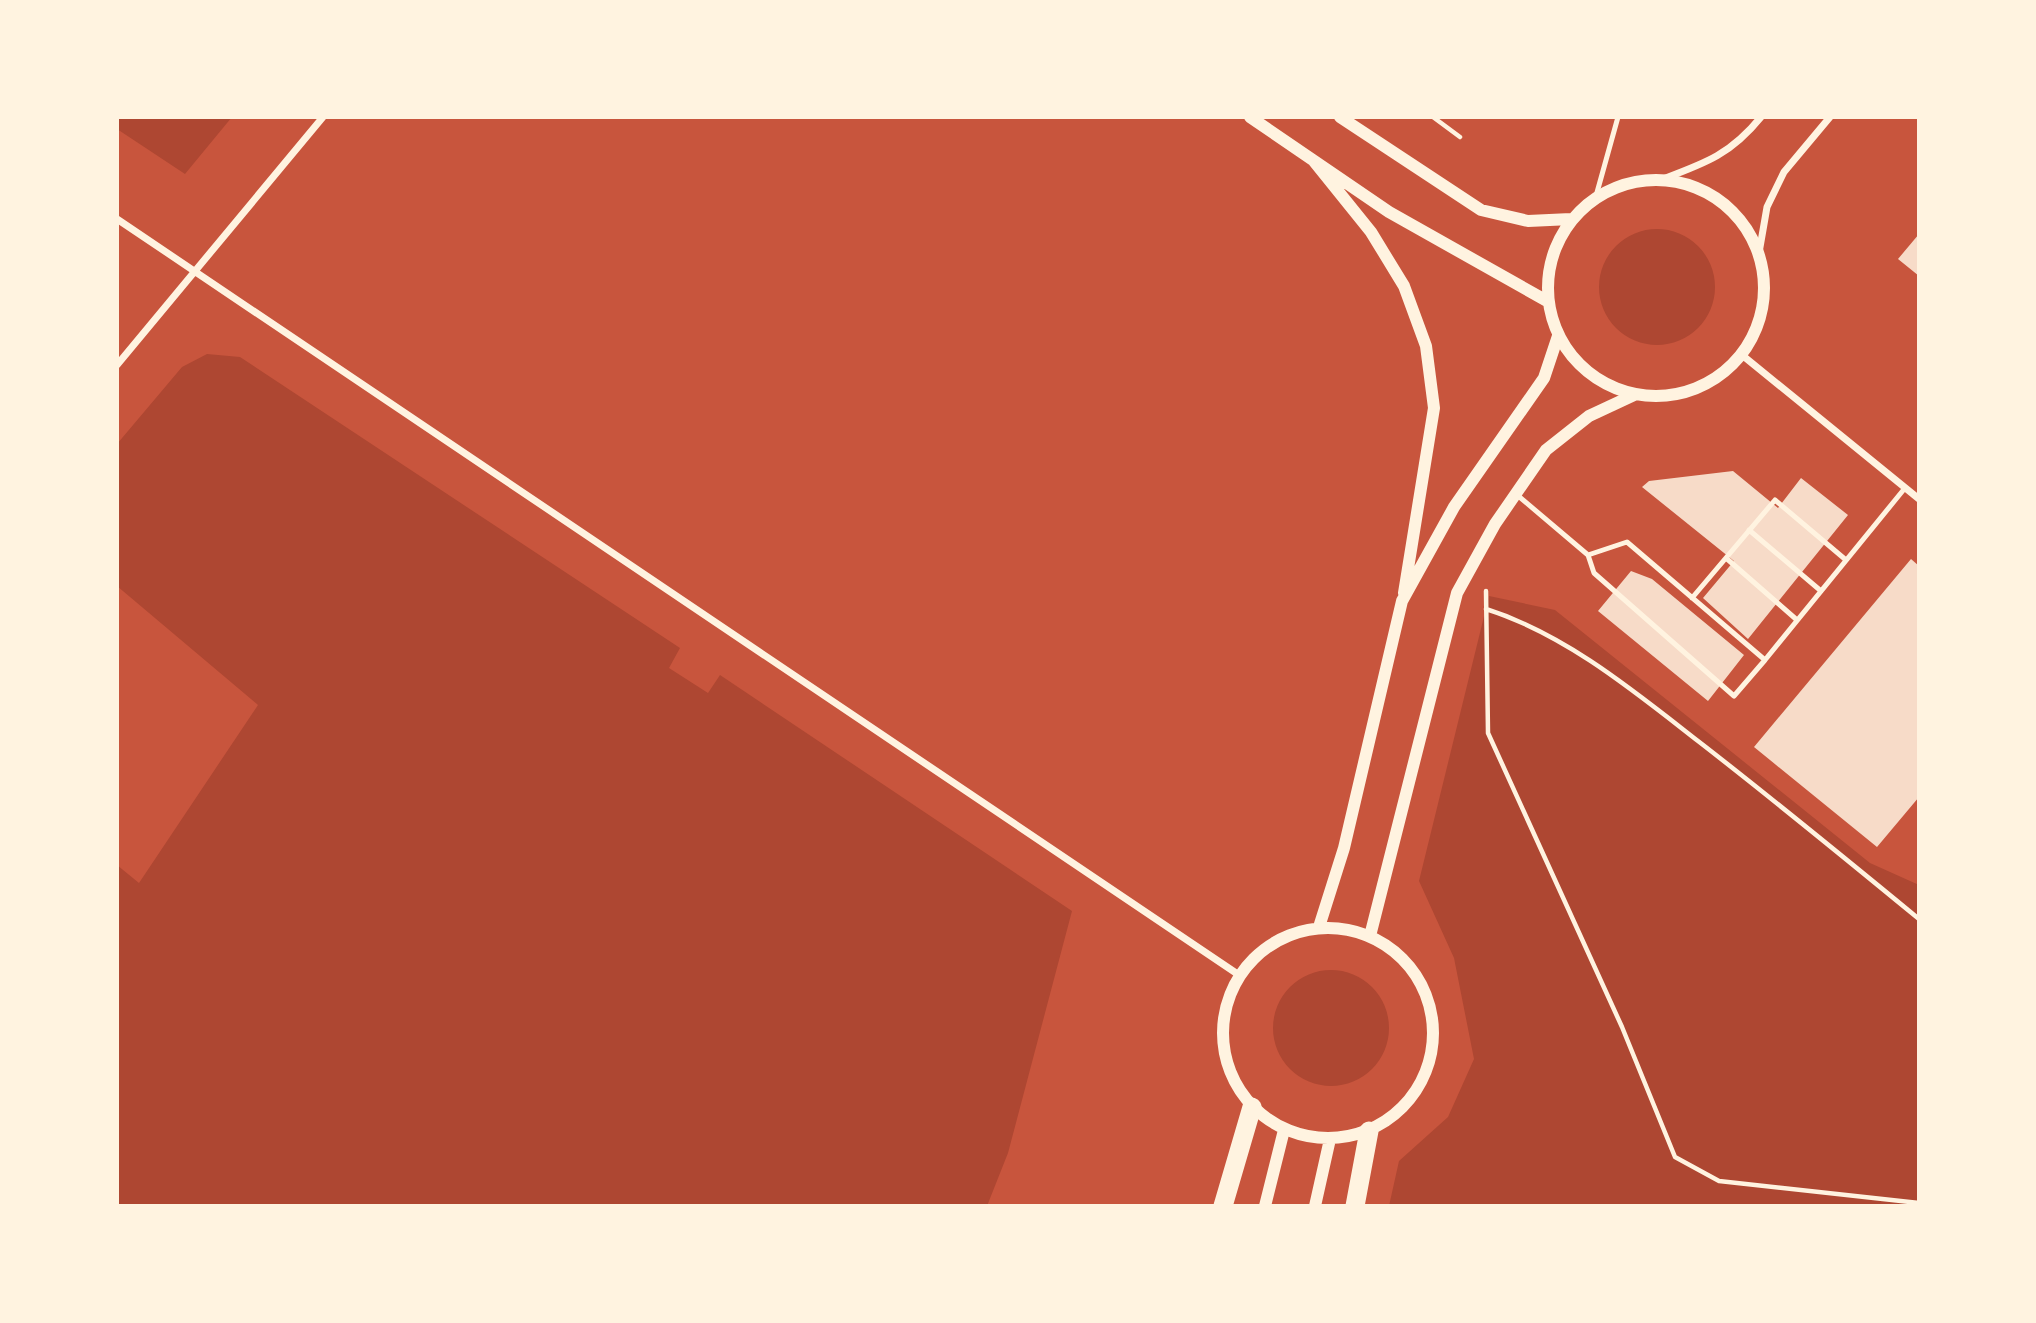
<svg xmlns="http://www.w3.org/2000/svg" width="2036" height="1323" font-family="'Noto Serif',serif">
<style>
.green{fill:#ae4732}
.building{fill:#f7dbc8}
.lines{fill:none;stroke-linecap:round;stroke-linejoin:round}
.path{stroke:#fff3e0;stroke-width:4.5}
.service{stroke:#fff3e0;stroke-width:5}
.minor{stroke:#fff3e0;stroke-width:7}
.tertiary{stroke:#fff3e0;stroke-width:12}
.trunk{stroke:#fff3e0;stroke-width:19}
</style>
<rect width="100%" height="100%" fill="#c8553d"/>
<path class="green" d="M117 117H232L185 174 117 129Z
M1599 287a58 58 0 1 1 116 0a58 58 0 1 1-116 0Z
M207 354 240 357 680 648 669 668 708 693 720 675 1072 911 1008 1153 987 1206H117V865L139 883 258 705 117 586V444L182 367Z
M1489 596 1555 610 1870 863 1919 885V1206H1389L1399 1161 1448 1117 1474 1059 1454 958 1419 881Z
M1273 1028a58 58 0 1 1 116 0a58 58 0 1 1-116 0Z"/>
<path class="building" d="M1919 234V276L1898 259Z
M1733 471 1778 508 1801 478 1848 515 1748 639 1703 598 1734 561 1642 487 1649 481Z
M1911 559 1919 566V797L1877 847 1754 747Z
M1631 571 1652 579 1744 655 1708 701 1598 611Z"/>
<g class="lines">
<path class="path" d="M1433 117 1460 137
M1486 591 1488 733 1622 1027 1675 1157 1719 1181 1919 1203
M1486 609C1565 634 1634 691 1698 741 1773 799 1846 859 1919 919"/>
<path class="service" d="M1596 196 1618 117
M1516 494 1588 555 1627 542 1765 660 1905 488
M1749 530 1821 591
M1588 555 1594 573 1734 696 1765 660
M1726 558 1797 620
M1692 598 1775 500 1846 560"/>
<path class="minor" d="M1663 179C1706 163 1731 154 1761 117
M117 219 1239 975
M1759 253 1767 207 1784 172 1830 117
M1742 355 1919 499
M117 365 323 117"/>
<path class="tertiary" d="M1250 117 1389 212 1547 301
M1340 117 1481 210 1528 221 1571 219
M1313 160 1371 232 1404 286 1426 346 1434 408 1404 593
M1548 288a108 108 0 1 1 216 0a108 108 0 1 1-216 0Z
M1319 927 1344 848 1402 601 1454 507 1544 378 1558 336
M1223 1033a105 105 0 1 1 210 0a105 105 0 1 1-210 0Z
M1370 936 1457 593 1495 524 1546 450 1589 416 1634 395
M1265 1206 1284 1130
M1315 1206 1330 1139"/>
<path class="trunk" d="M1223 1206 1252 1107
M1355 1206 1369 1131"/>
</g>
<rect width="2036" height="1323" fill="none" stroke="#fff3e0" stroke-width="238"/>
</svg>
